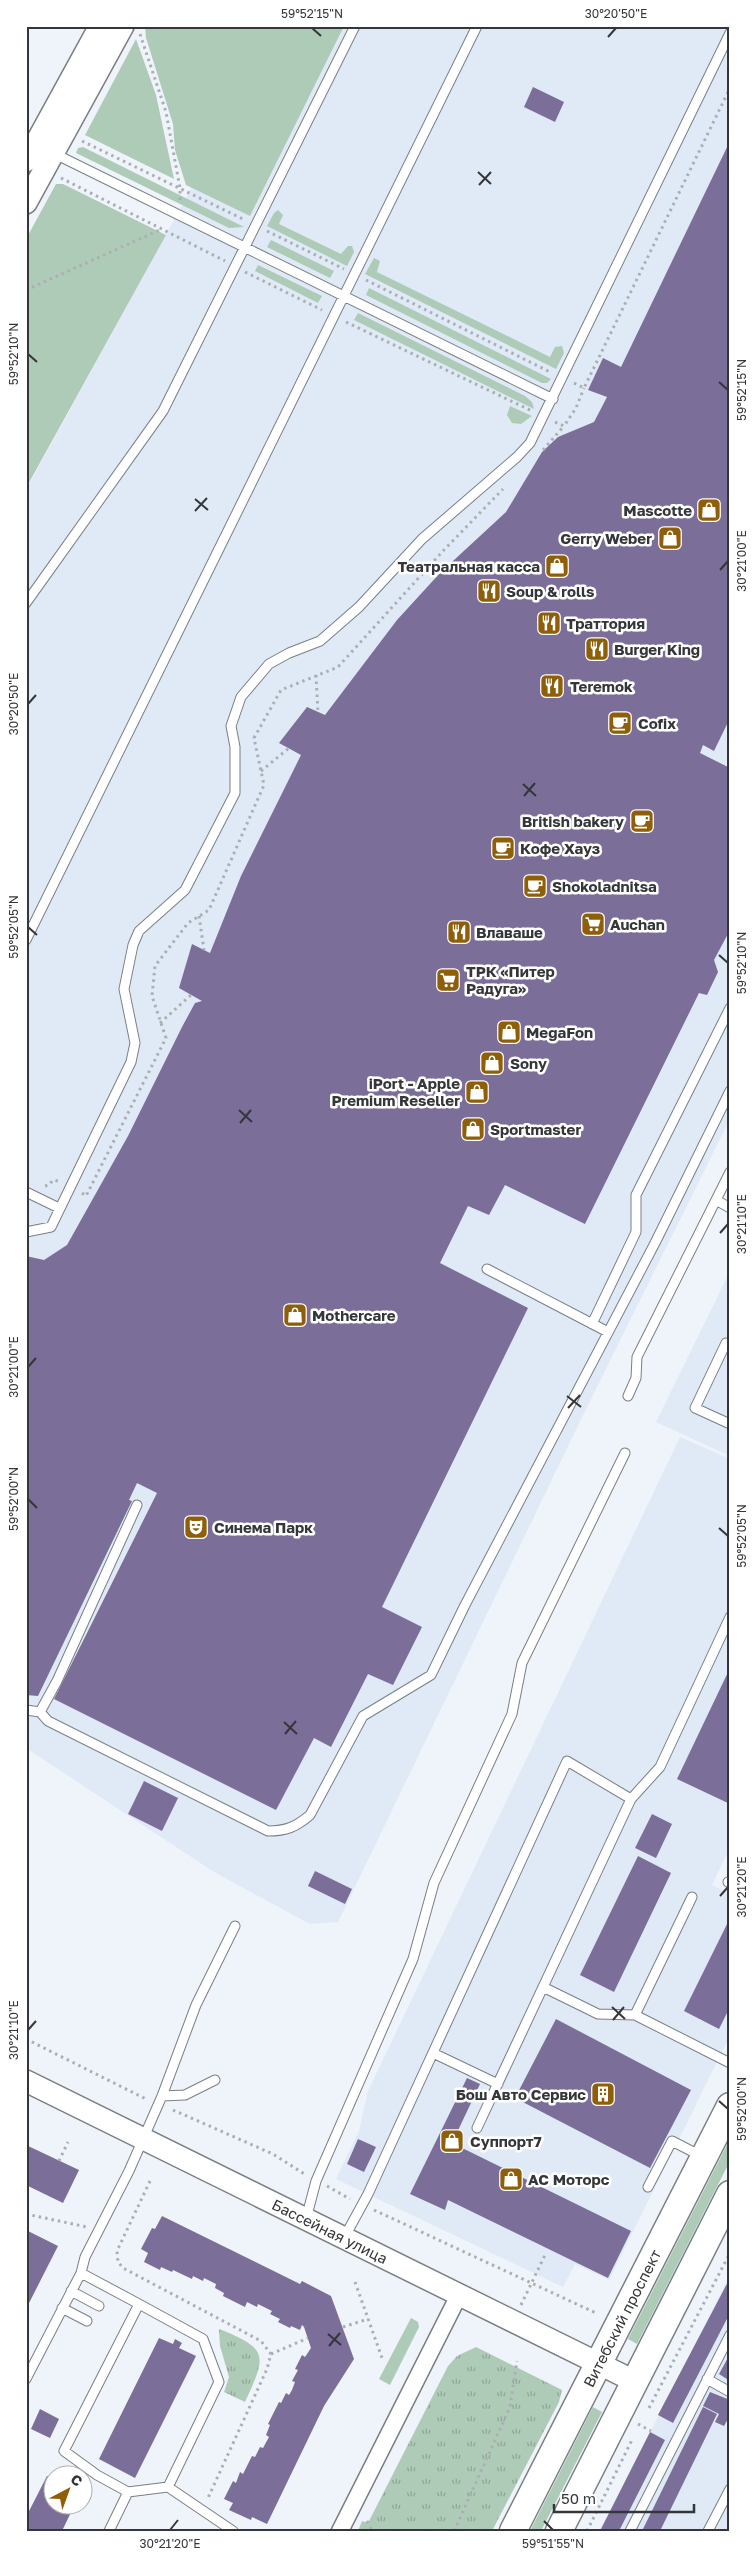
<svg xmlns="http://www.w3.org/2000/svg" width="756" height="2557" font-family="'Golos Text',sans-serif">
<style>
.built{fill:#dfeaf6}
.green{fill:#aecbb7}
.park{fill:url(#park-tufts)}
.building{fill:#7b6e99}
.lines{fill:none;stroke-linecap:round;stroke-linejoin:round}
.service-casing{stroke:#7a7f85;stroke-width:11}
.minor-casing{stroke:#7a7f85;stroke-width:19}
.tertiary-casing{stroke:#7a7f85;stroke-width:24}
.primary-casing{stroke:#7a7f85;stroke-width:29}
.path{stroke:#abafb4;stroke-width:3;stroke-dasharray:2.5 4;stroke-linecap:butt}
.service{stroke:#fff;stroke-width:9}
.minor{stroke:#fff;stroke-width:16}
.tertiary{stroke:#fff;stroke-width:21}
.primary{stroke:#fff;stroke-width:26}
.ticks{fill:none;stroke:#343639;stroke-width:2}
.labels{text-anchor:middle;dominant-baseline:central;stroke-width:5;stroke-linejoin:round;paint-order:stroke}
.poi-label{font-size:15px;font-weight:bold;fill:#343639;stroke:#fff;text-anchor:start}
.street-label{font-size:15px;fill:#343639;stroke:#fff}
.neatline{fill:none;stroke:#343639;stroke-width:2}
.ticks-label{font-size:12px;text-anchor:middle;fill:#343639}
</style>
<defs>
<pattern id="park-tufts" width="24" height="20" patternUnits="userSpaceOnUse" patternTransform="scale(1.25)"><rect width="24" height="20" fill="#aecbb7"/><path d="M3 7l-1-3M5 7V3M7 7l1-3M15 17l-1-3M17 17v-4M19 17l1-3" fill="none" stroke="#8ea696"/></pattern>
</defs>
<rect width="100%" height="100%" fill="#eef4fa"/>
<path class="built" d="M280 26H730V1119L588 1405 338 1922 310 1924 214 1872 26 1748V490Z
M730 1271V1456L656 1422Z
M680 1437 730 1459V1848L712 1885 730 1894V2036L609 2280 575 2264 563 2287 336 2179 359 2131 368 2091Z
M730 2275V2531H599L651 2431Z"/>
<path class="green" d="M145 26H344L250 216 186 185 175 150 173 124 146 38Z
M136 39 156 95 174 179 85 135Z
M83 147 238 224 244 227 229 228 76 153 78 148Z
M56 184H63L166 235 26 488V239Z
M278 210 283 215 279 224 341 254 348 246H352L354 252 347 266 267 226 274 213Z
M271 240 334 271 330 278 267 247Z
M374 258 380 261 377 272 550 357 555 347 562 346 564 353 556 369 365 274Z
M258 265 322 296 318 303 255 271Z
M369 288 551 379 547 383H542L366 295Z
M358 313 525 396 532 402 534 409 354 320Z
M510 406 532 416 521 424 512 423 507 415Z
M730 2139V2161L637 2344 628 2339Z
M411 2318 418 2322 419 2327 390 2385 379 2379Z
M593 2407 602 2412 541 2531H530Z"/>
<path class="park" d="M219 2329C270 2349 266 2356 245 2402L224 2392 229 2377 220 2346Z
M476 2347 562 2390 559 2402 492 2531H358L362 2521 368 2523 448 2366 457 2356Z"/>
<path class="building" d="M533 87 564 102 555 122 524 107Z
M730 141V685L727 692 730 693V718L714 751 703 745 700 753 730 768V930L714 960 718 972 707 995 699 993 585 1224 505 1185 489 1215 468 1206 440 1263 528 1308 382 1607 422 1627 393 1685 368 1674 331 1747 314 1738 276 1810 54 1699 157 1493 137 1483 129 1500 132 1501 38 1696 26 1695V1256L44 1260 67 1245 128 1136 182 1027 195 1003 202 1001 179 988 192 944 210 953 241 876 301 755 279 743 307 707 325 715 397 620 440 573 506 512 542 452 558 437 594 422 607 397 588 390 603 358 621 367Z
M730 1668V1804L677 1779Z
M144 1781 178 1798 162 1831 128 1814Z
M652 1814 672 1824 656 1858 635 1848Z
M638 1856 671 1873 614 1992 580 1975Z
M315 1871 352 1889 345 1904 308 1886Z
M730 1918V2007L719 2029 684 2011Z
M556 2019 691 2090 650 2168 515 2098Z
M467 2078 480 2084 452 2143 631 2231 608 2278 448 2200 445 2210 410 2194Z
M358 2139 376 2147 364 2172 347 2164Z
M26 2145 79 2170 63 2203 26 2185Z
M162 2216 300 2284 302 2281 331 2296 354 2359 324 2406 267 2524 252 2517 251 2520 229 2510 233 2503 224 2499 233 2481 236 2483 240 2472 243 2474 252 2456 255 2457 260 2447 263 2448 269 2437 266 2435 270 2425 268 2424 279 2402 281 2403 286 2393 289 2395 292 2390 295 2382 292 2381 298 2370 295 2369 302 2355 305 2357 311 2348 304 2327 302 2325 300 2330 291 2326 290 2328 278 2322 280 2319 270 2314 272 2311 258 2304 257 2307 247 2302 245 2307 223 2296 224 2293 215 2288 216 2284 204 2278 203 2281 193 2276 192 2279 173 2270 172 2272 161 2267 160 2270 144 2262 148 2253 141 2249 152 2228 155 2229Z
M26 2230 58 2246 26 2309Z
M730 2278V2313L673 2423 658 2415Z
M159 2338 173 2344 175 2339 182 2343 179 2348 196 2356 135 2478 99 2459Z
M730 2354V2381L719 2374Z
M710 2392 730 2400V2415L724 2426 715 2422 719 2414 703 2406Z
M703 2407 717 2414 660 2531H642Z
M40 2409 59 2419 50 2438 31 2429Z
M650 2432 665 2440 619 2531H600Z
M47 2476 52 2478V2504H75L62 2531H26V2517Z"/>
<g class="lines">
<g class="service-casing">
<path id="service" d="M53 153 553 399
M26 603 163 411 355 26
M26 940 477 26
M26 1192 59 1208
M716 1200 730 1208
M26 1232 51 1227 131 1062 135 1043 124 989 133 945 139 931 185 890 235 793V747L231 726 241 697 269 664 289 653 320 641 359 607 422 539 517 457 530 443 730 33
M487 1269 608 1332
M592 1324 636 1232V1195L730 1008
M730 1345 726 1343 695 1408 730 1424
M628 1396 636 1378 637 1357 730 1172
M26 1710 40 1712 48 1721 268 1831C286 1831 296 1827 310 1815L363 1716 431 1675 465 1605 655 1243 730 1091
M40 1712 57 1681 137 1505
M728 1882H730
M543 1987 598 2014 635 2015 730 2063
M635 2015 692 1897
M433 2053 498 2084
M162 2096 185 2095 215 2080
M477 2128 631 1799
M648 2187 672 2141 701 2156
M306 2219 316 2181 413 1959 434 1883 512 1714 522 1663 625 1453
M344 2238 368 2194 567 1761 631 1799 660 1767 730 1617
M71 2291 99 2306
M139 2304 203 2339 219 2382 168 2487
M62 2308 87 2321
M26 2379 81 2273
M707 2379 730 2392
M109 2531 128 2492
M233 2531 168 2487 128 2492 97 2475 64 2451 139 2304 81 2273 85 2257 129 2171 162 2096 196 2005 235 1926
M630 2531 730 2335
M708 2531 730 2489"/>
</g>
<g class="minor-casing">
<path id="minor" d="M340 2531 459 2295"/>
</g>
<g class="tertiary-casing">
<g id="tertiary">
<path d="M26 161 100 26"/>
<path d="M26 203 123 26"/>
<path id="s1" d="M26 2081 634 2381"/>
</g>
</g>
<g class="primary-casing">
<g id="primary">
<path id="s2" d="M513 2531 730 2106"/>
<path d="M559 2531 730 2194"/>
</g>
</g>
<path class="path" d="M140 34 166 112 180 188V200
M82 141 245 220
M61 178 225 261
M267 231 344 269
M245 272 322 310
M366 280 550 372
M26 290 162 229
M346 322 532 411
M574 383 584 388 730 88
M555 422 564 426 576 408 584 388
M543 450 564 426
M316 675 318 713
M261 771 289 748
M199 916 204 950
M160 1023 191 995
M45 1186 49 1185 53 1180 58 1181
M82 1193 86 1196 166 1038 152 996 155 966 188 923 209 910 264 785 254 738 281 690 338 667 443 551 503 489
M26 2039 146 2099
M173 2110 273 2154 306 2175
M59 2161 68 2142
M150 2181 117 2251 118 2262 123 2268 261 2341 271 2354 267 2369 208 2498
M327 2186 350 2199
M374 2210 596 2313
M26 2214 87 2227
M355 2282 382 2358
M521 2305 546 2253
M343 2327 368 2319
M271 2354 308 2338
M649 2408 730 2253
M638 2424 651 2431
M367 2521 372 2531
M454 2531 510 2407 517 2361
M587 2531 632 2440"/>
<use href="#service" class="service"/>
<use href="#minor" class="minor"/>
<use href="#tertiary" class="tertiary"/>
<use href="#primary" class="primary"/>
</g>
<path class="ticks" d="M312 28 321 36M608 37 616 28M478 172 491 184M479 185 491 172M28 354 37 362M719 382 728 390M195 499 208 510M195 511 207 498M720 570 728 561M28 704 36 695M523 784 536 796M524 796 535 783M28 927 37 935M719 955 728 963M239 1110 252 1122M240 1123 251 1110M720 1233 728 1224M28 1367 36 1358M567 1396 581 1407M568 1408 580 1395M28 1499 37 1508M719 1528 728 1536M284 1722 297 1734M285 1734 296 1721M720 1896 728 1887M612 2007 625 2019M613 2020 624 2007M28 2030 36 2021M719 2101 728 2109M328 2334 341 2345M329 2346 340 2333M544 2521 553 2530M170 2530 178 2520"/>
<defs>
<g id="shop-square" transform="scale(1.25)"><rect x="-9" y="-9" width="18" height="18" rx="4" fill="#8e5e09" stroke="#fff"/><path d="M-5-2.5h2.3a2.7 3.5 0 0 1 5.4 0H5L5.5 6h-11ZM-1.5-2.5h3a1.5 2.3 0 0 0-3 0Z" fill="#fff"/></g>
<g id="restaurant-square" transform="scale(1.25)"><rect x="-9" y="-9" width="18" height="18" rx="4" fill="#8e5e09" stroke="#fff"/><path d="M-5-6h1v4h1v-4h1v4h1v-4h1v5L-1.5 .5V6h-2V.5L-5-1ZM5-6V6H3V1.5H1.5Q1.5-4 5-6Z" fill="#fff"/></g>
<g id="cafe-square" transform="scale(1.25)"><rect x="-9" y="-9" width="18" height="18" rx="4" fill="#8e5e09" stroke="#fff"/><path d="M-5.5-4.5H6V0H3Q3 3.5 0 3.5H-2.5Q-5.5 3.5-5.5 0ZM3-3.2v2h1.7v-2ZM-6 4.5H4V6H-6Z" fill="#fff"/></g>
<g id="supermarket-square" transform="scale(1.25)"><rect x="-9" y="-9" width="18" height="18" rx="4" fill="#8e5e09" stroke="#fff"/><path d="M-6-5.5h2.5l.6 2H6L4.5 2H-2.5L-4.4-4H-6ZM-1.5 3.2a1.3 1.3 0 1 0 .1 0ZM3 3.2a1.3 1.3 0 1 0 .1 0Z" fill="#fff"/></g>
<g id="theatre-square" transform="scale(1.25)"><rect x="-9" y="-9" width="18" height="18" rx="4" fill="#8e5e09" stroke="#fff"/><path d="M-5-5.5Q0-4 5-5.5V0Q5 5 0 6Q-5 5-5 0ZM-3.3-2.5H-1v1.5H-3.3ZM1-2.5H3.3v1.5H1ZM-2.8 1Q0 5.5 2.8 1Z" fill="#fff"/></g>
<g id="building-square" transform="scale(1.25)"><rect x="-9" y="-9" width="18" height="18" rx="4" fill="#8e5e09" stroke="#fff"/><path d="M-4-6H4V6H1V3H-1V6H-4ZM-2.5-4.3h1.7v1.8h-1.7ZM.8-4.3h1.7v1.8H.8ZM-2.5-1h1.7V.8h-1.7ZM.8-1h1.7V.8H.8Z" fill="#fff"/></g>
</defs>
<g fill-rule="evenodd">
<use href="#shop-square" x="709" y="510"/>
<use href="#shop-square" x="670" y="538"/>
<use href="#shop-square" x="557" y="566"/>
<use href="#restaurant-square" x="489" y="591"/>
<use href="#restaurant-square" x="549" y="623"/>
<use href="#restaurant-square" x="597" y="649"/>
<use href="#restaurant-square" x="552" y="686"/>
<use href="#cafe-square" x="620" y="723"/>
<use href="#cafe-square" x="642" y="821"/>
<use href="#cafe-square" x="503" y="848"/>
<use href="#cafe-square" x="535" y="886"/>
<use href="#supermarket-square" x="593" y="924"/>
<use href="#restaurant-square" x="459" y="932"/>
<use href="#supermarket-square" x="448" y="980"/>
<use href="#shop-square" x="509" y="1032"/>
<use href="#shop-square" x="492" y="1063"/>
<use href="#shop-square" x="477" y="1092"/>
<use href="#shop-square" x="473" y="1129"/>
<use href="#shop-square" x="295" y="1315"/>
<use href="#theatre-square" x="196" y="1527"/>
<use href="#building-square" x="603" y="2094"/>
<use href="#shop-square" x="452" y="2141"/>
<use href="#shop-square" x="511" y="2179"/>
</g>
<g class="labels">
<g class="poi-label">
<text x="692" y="510" text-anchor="end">Mascotte</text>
<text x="652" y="538" text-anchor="end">Gerry Weber</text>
<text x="540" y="566" text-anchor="end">Театральная касса</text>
<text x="506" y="591">Soup &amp; rolls</text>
<text x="566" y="623">Траттория</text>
<text x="614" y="649">Burger King</text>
<text x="570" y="686">Teremok</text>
<text x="638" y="723">Cofix</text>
<text x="624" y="821" text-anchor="end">British bakery</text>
<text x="520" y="848">Кофе Хауз</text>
<text x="552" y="886">Shokoladnitsa</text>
<text x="610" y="924">Auchan</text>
<text x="476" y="932">Влаваше</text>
<text x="466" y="971">ТРК «Питер<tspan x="466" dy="17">Радуга»</tspan></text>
<text x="526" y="1032">MegaFon</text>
<text x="510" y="1063">Sony</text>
<text x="460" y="1083" text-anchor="end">iPort - Apple<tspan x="460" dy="17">Premium Reseller</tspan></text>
<text x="490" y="1129">Sportmaster</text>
<text x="312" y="1315">Mothercare</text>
<text x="214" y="1527">Синема Парк</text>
<text x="586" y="2094" text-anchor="end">Бош Авто Сервис</text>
<text x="470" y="2141">Суппорт7</text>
<text x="528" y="2179">АС Моторс</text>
</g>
<g class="street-label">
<text stroke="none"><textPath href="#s1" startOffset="339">Бассейная улица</textPath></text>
<text stroke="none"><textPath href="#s2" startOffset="239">Витебский проспект</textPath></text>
</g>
</g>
<rect width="756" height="2557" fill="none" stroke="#ffffff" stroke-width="55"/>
<g transform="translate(68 2490) rotate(41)"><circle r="24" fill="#ffffff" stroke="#aeafb0"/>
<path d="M0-4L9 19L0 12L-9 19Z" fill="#8e5e09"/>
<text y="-8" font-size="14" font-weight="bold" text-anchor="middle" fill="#343639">С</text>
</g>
<path d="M554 2504v8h140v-8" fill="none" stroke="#343639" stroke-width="2.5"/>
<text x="561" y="2504" font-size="15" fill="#343639" stroke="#ffffff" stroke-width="4" paint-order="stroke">50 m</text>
<rect x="28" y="28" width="700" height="2502" class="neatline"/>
<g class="ticks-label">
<text x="312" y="18">59°52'15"N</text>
<text x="616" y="18">30°20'50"E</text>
<text transform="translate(14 354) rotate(-90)" y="4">59°52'10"N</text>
<text transform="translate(742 390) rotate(-90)" y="4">59°52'15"N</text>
<text transform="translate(742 561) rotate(-90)" y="4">30°21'00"E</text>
<text transform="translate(14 704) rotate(-90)" y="4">30°20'50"E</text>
<text transform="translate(14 927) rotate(-90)" y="4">59°52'05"N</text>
<text transform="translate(742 963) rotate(-90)" y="4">59°52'10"N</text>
<text transform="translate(742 1224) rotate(-90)" y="4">30°21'10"E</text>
<text transform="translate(14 1367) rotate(-90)" y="4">30°21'00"E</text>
<text transform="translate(14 1499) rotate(-90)" y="4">59°52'00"N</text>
<text transform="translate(742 1536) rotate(-90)" y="4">59°52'05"N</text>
<text transform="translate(742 1887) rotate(-90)" y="4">30°21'20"E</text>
<text transform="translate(14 2030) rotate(-90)" y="4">30°21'10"E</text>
<text transform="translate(742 2109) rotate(-90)" y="4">59°52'00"N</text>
<text x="170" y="2548">30°21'20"E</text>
<text x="553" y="2548">59°51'55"N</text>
</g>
</svg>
